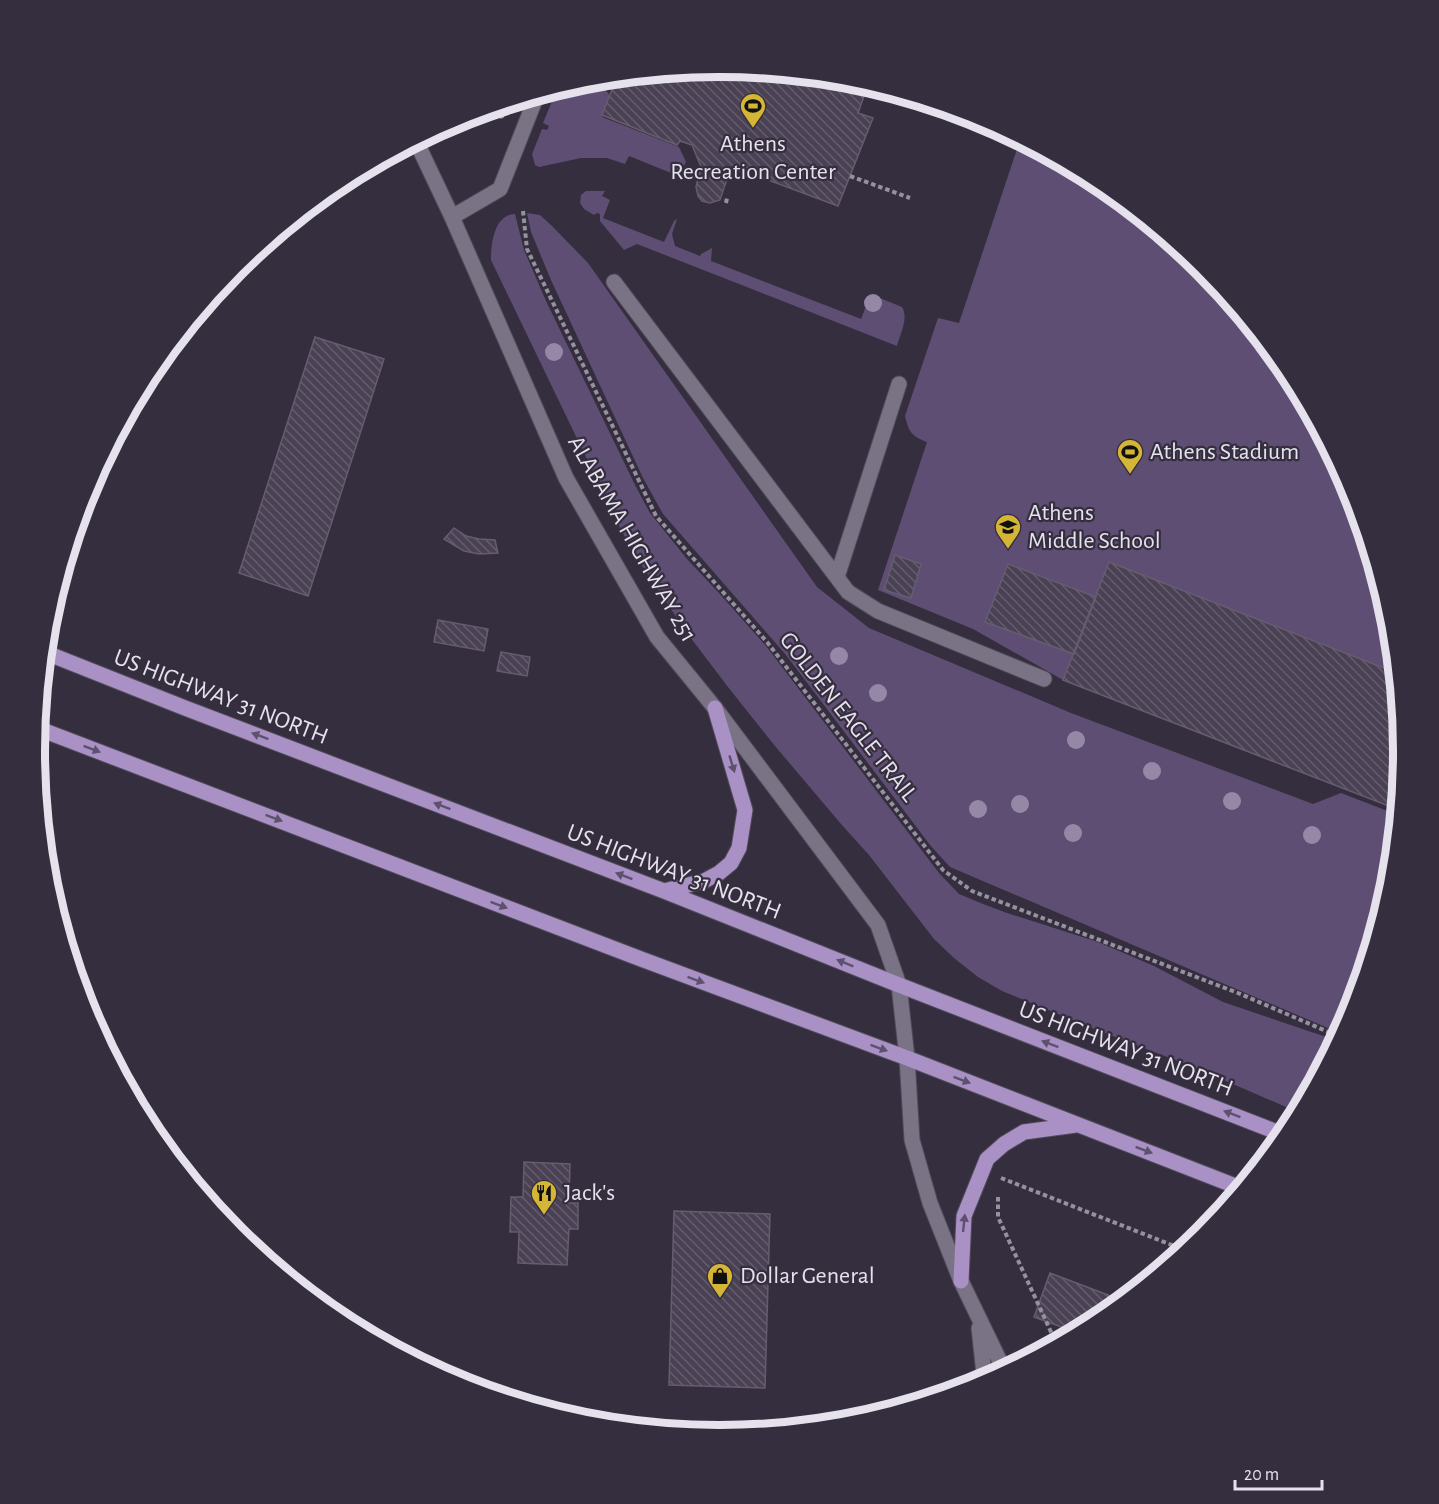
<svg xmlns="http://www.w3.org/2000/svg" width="1439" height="1504" font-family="'Alegreya Sans',sans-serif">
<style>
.grass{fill:#5f4e74}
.building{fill:url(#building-back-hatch);stroke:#655d6f;stroke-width:1.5}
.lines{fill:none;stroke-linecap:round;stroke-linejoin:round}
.service-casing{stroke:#514b59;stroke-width:17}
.tertiary-casing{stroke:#514b59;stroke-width:17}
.secondary-casing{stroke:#514b59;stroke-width:17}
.primary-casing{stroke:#514b59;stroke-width:17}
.path{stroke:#96919e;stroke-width:4;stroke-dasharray:4.5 3;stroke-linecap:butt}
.service{stroke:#7a7285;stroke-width:15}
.tertiary{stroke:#7a7285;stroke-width:15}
.secondary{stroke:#7a7285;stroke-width:15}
.primary{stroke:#a991c6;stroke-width:15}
.tree{fill:#9588a7}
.oneway{fill:#5e516e}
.labels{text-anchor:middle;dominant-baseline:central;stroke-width:4.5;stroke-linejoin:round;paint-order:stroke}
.poi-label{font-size:24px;fill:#e6e2ed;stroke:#352e3e;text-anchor:start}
.street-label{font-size:24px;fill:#e6e2ed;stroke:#352e3e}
.rim{fill:none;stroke:#e6e2ed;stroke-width:8}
</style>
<defs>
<pattern id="building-back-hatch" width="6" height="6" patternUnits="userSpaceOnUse" patternTransform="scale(1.5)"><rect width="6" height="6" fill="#4a4254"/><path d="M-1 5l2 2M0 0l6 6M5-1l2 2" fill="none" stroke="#645d6d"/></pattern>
</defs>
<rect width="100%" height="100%" fill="#352e3e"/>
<path class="grass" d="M600 79 604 83 605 89 610 96 602 117 679 147 686 162C683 170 678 169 676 175L629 156 625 164 607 158H581L539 167 535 165 532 154 542 129 547 130 549 126 543 123 557 89 586 80Z
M1020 140 1100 183 1204 268 1289 372 1352 490 1391 619 1404 752 1399 810 1063 680 973 629 878 590 927 442C911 436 909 432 905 416L938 318 959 323Z
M586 191H605L602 196 610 200 603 218 664 242 674 221 677 219 672 234 675 246 700 256 701 254 712 248 711 261 861 319C865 311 866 299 875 296L902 307C909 318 900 334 897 346L637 244 624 250 600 221V214L597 213 594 215 584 209 580 203 581 195Z
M527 213 540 215 552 226 588 263 817 587 869 628 1071 713 1313 804 1341 793 1398 815 1391 886 1352 1014 1342 1034 950 867 930 845 786 655 663 514 643 478 551 280 531 232Z
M515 214 524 250 546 301 636 487 650 513 687 559 718 592 766 646 939 873 959 894 983 904 1007 913 1098 942 1154 966 1223 1002 1338 1041 1300 1113 1196 1068 1097 1030 1002 991 978 977 954 958 934 939 869 855 841 824 775 746 728 687 687 633 646 572 622 532 491 260C491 244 494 215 515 214Z"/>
<path class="building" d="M720 67 853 80 868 85 858 113 873 118 838 206 760 177 761 171 751 166 728 176 701 167 692 145 680 141 677 145 602 115 617 77Z
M701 167 728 176 720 200 710 203 702 201 698 196 696 187Z
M315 337 384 359 308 596 239 573Z
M454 528 466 536 479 539 495 540 498 553 479 554 464 551 444 539Z
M895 555 921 564 911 598 884 590Z
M1109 562 1397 673 1404 752 1399 810 1063 680Z
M1008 564 1096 597 1074 654 985 622Z
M438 620 488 629 484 651 434 642Z
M501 652 530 657 527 676 497 671Z
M524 1162 570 1164 569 1203H578V1229H569L567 1265 518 1263 519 1232H510L511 1197H523Z
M674 1211 770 1214 765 1388 669 1385Z
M1050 1273 1116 1298 1111 1313 1100 1322 1078 1333 1034 1317Z"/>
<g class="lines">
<g class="service-casing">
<path id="service" d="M452 217 500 189 537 95
M614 282 848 592 878 611 1044 679
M837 577 899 384"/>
</g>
<g class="tertiary-casing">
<path id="tertiary" d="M907 1058 912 1140 930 1203 961 1281 1005 1372
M979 1328 985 1383"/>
</g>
<g class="secondary-casing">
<path id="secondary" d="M416 141 452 217 566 478 657 637 715 708 878 925 899 985 907 1058"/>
</g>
<g class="primary-casing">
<path id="primary" d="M44 652 185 708 664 891 899 985 1287 1136
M37 728 641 959 907 1058 1243 1189
M664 891 704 881 719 873 731 863 739 848 745 810 715 708
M961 1281 964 1216 987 1159 1004 1144 1024 1132 1076 1125"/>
</g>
<path class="path" d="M609 78 616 80
M498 107 503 120
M850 176 910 198
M726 203 727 198
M523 211 527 249 656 516 767 642 943 870 972 891 1238 993 1340 1037
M1001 1178 1187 1251
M998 1197V1217L1057 1345"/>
<use href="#service" class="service"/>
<use href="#tertiary" class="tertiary"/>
<use href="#secondary" class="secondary"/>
<use href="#primary" class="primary"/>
</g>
<g class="tree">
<circle cx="873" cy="303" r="9"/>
<circle cx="554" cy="352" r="9"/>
<circle cx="839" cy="656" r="9"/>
<circle cx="878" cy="693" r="9"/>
<circle cx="1076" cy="740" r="9"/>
<circle cx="1152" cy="771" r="9"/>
<circle cx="1232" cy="801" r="9"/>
<circle cx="1020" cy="804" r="9"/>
<circle cx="978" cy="809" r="9"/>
<circle cx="1073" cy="833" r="9"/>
<circle cx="1312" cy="835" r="9"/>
</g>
<defs><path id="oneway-solid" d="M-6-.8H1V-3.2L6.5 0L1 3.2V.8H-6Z" transform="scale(1.5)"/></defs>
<g class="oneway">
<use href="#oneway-solid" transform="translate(260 736) rotate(-159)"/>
<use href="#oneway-solid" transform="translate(92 749) rotate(21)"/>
<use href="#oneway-solid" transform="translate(732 764) rotate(73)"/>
<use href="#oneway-solid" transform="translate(442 806) rotate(-159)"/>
<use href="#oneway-solid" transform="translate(274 818) rotate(21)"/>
<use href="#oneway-solid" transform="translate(624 876) rotate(-159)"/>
<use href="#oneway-solid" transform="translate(499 905) rotate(21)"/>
<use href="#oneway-solid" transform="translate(845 963) rotate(-158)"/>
<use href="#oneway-solid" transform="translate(696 980) rotate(20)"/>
<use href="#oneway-solid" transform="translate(1050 1044) rotate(-159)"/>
<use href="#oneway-solid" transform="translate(879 1048) rotate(20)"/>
<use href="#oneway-solid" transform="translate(962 1080) rotate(21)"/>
<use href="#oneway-solid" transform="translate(1232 1114) rotate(-159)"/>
<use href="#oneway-solid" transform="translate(1144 1150) rotate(21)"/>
<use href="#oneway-solid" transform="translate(964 1223) rotate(-84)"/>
</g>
<defs>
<g id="stadium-pin" transform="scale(1.35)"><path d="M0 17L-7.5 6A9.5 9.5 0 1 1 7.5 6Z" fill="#d5b535" stroke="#352e3e"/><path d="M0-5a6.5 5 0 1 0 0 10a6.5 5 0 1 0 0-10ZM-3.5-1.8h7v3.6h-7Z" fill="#111"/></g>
<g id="school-pin" transform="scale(1.35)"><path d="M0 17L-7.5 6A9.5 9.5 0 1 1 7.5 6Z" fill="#d5b535" stroke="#352e3e"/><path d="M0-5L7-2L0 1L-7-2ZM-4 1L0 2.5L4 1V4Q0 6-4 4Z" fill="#111"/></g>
<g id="restaurant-pin" transform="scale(1.35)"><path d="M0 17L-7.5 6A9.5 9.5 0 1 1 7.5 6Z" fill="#d5b535" stroke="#352e3e"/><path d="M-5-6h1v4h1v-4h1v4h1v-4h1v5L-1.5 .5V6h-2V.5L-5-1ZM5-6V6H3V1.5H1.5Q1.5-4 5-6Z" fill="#111"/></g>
<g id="shop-pin" transform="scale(1.35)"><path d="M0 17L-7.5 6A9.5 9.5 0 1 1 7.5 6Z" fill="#d5b535" stroke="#352e3e"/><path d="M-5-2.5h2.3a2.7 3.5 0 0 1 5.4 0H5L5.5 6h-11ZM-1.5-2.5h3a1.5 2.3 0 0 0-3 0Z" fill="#111"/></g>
</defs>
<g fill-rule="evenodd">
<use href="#stadium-pin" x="753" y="106"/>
<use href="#stadium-pin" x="1130" y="452"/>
<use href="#school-pin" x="1008" y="527"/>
<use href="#restaurant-pin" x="544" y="1193"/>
<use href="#shop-pin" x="720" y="1276"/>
</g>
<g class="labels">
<g class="poi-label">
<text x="753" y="144" text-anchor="middle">Athens<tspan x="753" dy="28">Recreation Center</tspan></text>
<text x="1150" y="452">Athens Stadium</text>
<text x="1028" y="513">Athens<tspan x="1028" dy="28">Middle School</tspan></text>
<text x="564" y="1193">Jack's</text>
<text x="740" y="1276">Dollar General</text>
</g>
<g class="street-label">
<text transform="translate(632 539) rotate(60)">ALABAMA HIGHWAY 251</text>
<text transform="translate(221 697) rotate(21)">US HIGHWAY 31 NORTH</text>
<text transform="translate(848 717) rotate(52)">GOLDEN EAGLE TRAIL</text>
<text transform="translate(674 872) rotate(21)">US HIGHWAY 31 NORTH</text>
<text transform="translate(1126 1049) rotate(21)">US HIGHWAY 31 NORTH</text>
</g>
</g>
<path d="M0 0H1439V1504H0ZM45 751a674 674 0 1 1 1348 0a674 674 0 1 1-1348 0Z" fill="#352e3e" fill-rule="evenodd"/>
<path class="rim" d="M45 751a674 674 0 1 1 1348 0a674 674 0 1 1-1348 0Z"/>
<path d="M1235 1480v9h87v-9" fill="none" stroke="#e6e2ed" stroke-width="3"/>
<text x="1244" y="1480" font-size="18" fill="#e6e2ed" stroke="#352e3e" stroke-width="4.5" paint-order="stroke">20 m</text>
</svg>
